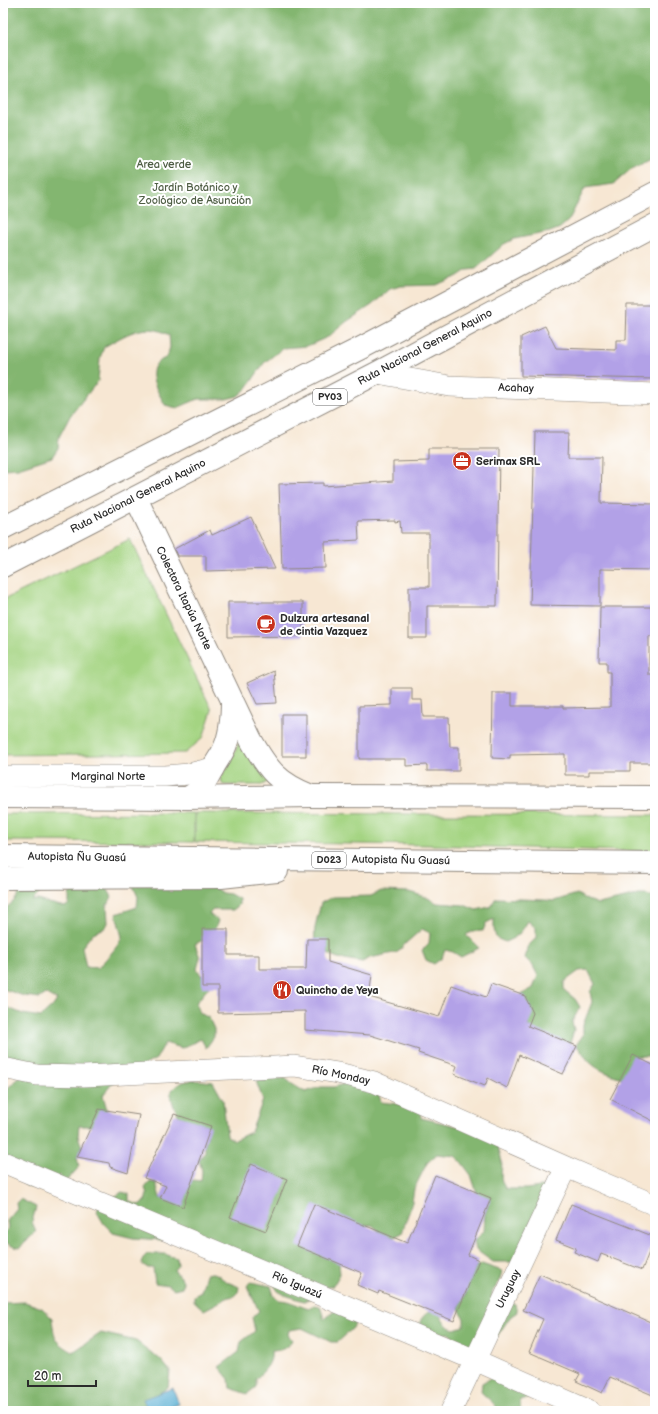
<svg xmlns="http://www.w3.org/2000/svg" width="658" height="1414" font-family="'Balsamiq Sans',sans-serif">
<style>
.green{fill:#a4d482;stroke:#688056}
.forest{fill:#83b670;stroke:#57704e}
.water{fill:#52abd0;stroke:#3e6b7e}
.building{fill:#b2a1e7}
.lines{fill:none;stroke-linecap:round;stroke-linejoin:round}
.minor-casing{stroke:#91897f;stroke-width:22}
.secondary-casing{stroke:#91897f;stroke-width:24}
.trunk-casing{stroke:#91897f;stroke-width:24}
.motorway-casing{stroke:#91897f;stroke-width:24}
.minor{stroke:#fff;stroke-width:21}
.secondary{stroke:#fff;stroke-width:22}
.trunk{stroke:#fff;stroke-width:22}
.motorway{stroke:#fff;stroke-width:22}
.labels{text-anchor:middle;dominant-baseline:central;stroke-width:4;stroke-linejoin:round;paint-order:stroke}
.shield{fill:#fff;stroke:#6b6b6b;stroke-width:1}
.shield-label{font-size:10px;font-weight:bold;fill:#2b2b2b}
.park-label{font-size:11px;fill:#4f5e45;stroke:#fff}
.street-label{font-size:11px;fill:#2b2b2b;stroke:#fff}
.poi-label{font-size:11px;font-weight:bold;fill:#2b2b2b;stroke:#fff;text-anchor:start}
</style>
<rect width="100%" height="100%" fill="#fff"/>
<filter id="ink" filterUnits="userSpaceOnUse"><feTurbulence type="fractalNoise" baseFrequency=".025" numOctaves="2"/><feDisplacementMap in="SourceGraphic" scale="8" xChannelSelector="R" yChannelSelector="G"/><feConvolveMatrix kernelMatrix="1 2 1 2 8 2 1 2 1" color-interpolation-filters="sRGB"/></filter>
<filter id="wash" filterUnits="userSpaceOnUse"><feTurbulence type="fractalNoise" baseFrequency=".012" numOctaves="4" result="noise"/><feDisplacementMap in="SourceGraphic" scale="16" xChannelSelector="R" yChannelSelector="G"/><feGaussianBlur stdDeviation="0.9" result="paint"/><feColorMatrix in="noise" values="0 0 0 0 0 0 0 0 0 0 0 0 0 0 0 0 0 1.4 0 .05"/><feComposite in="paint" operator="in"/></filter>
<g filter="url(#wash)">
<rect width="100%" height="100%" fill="#f7e7d3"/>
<path class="green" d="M130 539 212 710 203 738 185 753 3 755V600Z
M240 739 269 781 262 785H224L222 784 221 777 233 757Z
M194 813V842L3 841V814Z
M195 813 655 815V852L431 845 195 842Z"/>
<path class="forest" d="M3 3H655V156L632 168 614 184 585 188 569 220 560 228 550 232 514 239 504 244 476 269 467 270 458 276 436 285 401 286 390 289 372 305 346 322 328 337 307 346 283 348 264 363 247 388 238 396 226 399H198L177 408 165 405C159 393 147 377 156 364 158 361 164 359 167 357L170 347 169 335C145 321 125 335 104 347L100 358 98 381 70 416 59 437 58 448 52 457 18 468 3 469Z
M130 879 204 880 222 893 230 894 239 899V905L233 910H213L209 914 218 920C215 934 208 938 195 944L200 958 197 969 209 987 196 1003 200 1013 209 1018 214 1029V1037L206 1048 201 1039 182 1048 165 1043 156 1059 114 1081 103 1095 107 1110 105 1121 98 1126H79L78 1136 82 1147 77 1157 79 1167 60 1188 42 1189 27 1186 5 1168 3 1164V1092L25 1073 3 1062V1006L23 1014 41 1017 53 1006 57 1000 46 994 40 998 24 996 3 989V911L15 900 24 886 43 881V890L32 901 37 900 65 907 69 904V894L86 882 104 883 112 897 107 905 108 923 105 928 93 933 82 947 86 967 98 968C107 957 117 949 122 937L116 914 137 907 138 897Z
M381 891 409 892 426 897 437 903 464 905 476 910 490 907 496 898 545 900 554 901 577 894 587 900 598 904 638 895H647L655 898V1056H635L632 1081C619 1077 603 1073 593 1065 586 1060 582 1051 576 1045L583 1035V1025L592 1002 590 992 595 984 588 970 579 971 564 982V990L575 999 580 1007 572 1022 574 1030 570 1043 563 1046 525 1037 529 1026 517 1015 514 999 533 988 538 976 533 966 525 958 529 945 536 938V928L528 921C520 934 519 936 505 942L496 938 494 929V919L486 923 483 931H473L466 935 479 948 461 957 453 952 445 950 442 958 434 964 426 960 422 950 429 943 430 933 422 929 406 943 398 952 370 958 362 962 338 958 317 950C311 932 317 921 321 903L332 897 371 896Z
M285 1078 292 1084 305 1092 321 1087H334L347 1083 379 1095 381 1102 405 1105 420 1111 421 1118 492 1134C495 1142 500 1150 501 1158 504 1171 497 1177 506 1189H526L547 1186 514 1262H493L476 1250 474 1241 484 1231 485 1214 488 1206 477 1193 471 1175 462 1163 455 1156 437 1154 427 1163 414 1189 412 1202 402 1233 394 1237H386L372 1225 310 1226 302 1234 298 1242 339 1263 340 1274 333 1286 320 1289 313 1297 304 1301 285 1295 278 1291 273 1283 269 1266 261 1259 252 1260 181 1229 162 1240 133 1238 113 1233 104 1224 97 1212 100 1202 114 1197 122 1192 129 1194V1201L138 1205 145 1202 147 1194 145 1188 150 1182 156 1183 160 1198 194 1180 201 1181 202 1171 199 1160 205 1152V1143L208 1135 185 1127 174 1107 170 1093C180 1077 196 1080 213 1082L223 1100 227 1136 234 1140 251 1132 263 1100 256 1081Z
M20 1199 36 1207 32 1222 36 1231C31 1238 24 1241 20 1248L14 1247 5 1242 4 1234 8 1228 7 1221 17 1209 16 1203Z
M147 1254H166L169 1256 177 1258 178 1265 174 1270 183 1281 182 1287 174 1289 168 1285 155 1283 153 1268H148L142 1264 143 1258Z
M482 1264 502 1271C501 1274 500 1280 498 1283 494 1292 491 1288 492 1301L509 1302 515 1304 517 1312 510 1317 494 1341 475 1348 460 1345 454 1338 448 1333 442 1335 436 1345C424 1332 410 1324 430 1311 444 1312 440 1319 448 1326 449 1328 452 1328 454 1329L464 1326V1319L459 1308 466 1294V1288L476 1266Z
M211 1273C219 1273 220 1278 226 1281 230 1284 234 1284 239 1287L238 1292 234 1296 229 1297 204 1310 194 1301V1296L201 1292 206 1274Z
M250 1282 271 1286 274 1296 278 1300C291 1300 298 1306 309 1309L314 1305 320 1306 324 1319 331 1313 339 1309 353 1317 355 1323 353 1328 338 1342H331L302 1328 289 1330 288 1335 292 1340C287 1349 280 1351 271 1351 273 1364 264 1370 256 1379V1387L247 1394 230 1388 229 1379 219 1367 239 1352 241 1342 255 1331 252 1317 259 1311 247 1286Z
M25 1302 42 1308 52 1318C54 1338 55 1342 73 1352L101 1333 136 1341 161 1360 170 1371 168 1387 149 1400V1411H3V1303Z
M497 1374 532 1390 528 1398 520 1400V1411H499C495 1403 487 1398 481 1392L482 1383Z"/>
<path class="water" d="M173 1388 179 1404 161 1411H148L143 1399Z"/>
<g id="blocks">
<path class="building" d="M627 305H655V379L521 376V337L545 326 556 348 616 350V340H626Z
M535 432H569L568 457H602L601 503 655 504V570L600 569V606L530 605Z
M429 449H499L497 606H427V638H409V587H429V533H401L400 521 395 522V520L358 521 359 540 325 542 326 568 282 569 279 484 323 483V486L393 481V462L429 461Z
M251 517 275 569 206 571V556H177L174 549 210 530 212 535Z
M228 602H303V636L228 637Z
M600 607H655V636H649V675H654L653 683H655V763H630V771H589V775H565V754L510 755V759L492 758 493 693H512V706H563V708L610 707V672H607V662H599Z
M274 671 277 703 257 704 247 683Z
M392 688H412V700H422L423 717H449L450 747H459V771H427V765L406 766V759H359V706L392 705Z
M282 714H306V756H282Z
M202 929H228V955H259V969H306L307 939H328V962L372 975 369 997 439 1017 451 985 486 997 491 984 525 996 533 1013 528 1026 577 1046 563 1074 519 1055 507 1088 488 1078 485 1086 454 1074 457 1066 418 1053 419 1050 370 1035 305 1030V1011L218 1013V987H202Z
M633 1055 655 1066V1122L610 1099Z
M99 1109 139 1115 128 1173 110 1167 109 1163 77 1157Z
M174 1114 211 1126 183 1207 160 1198 166 1186 144 1178Z
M251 1164 287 1179 266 1231 230 1217Z
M435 1175 491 1198 468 1255 479 1260 454 1321 379 1291 378 1294 357 1285 362 1273 297 1246 314 1204 407 1243Z
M571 1204 655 1237 642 1270 601 1254 598 1262 574 1252 576 1248 556 1240Z
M540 1274 655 1324V1396L610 1377 602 1393 576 1381 580 1374 529 1352 543 1319 523 1310Z"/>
</g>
</g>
<g filter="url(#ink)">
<use href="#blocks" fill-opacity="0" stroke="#91897f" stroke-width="1"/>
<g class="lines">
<g class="minor-casing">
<path id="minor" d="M377 373 449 386 655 394
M3 776H165L189 774 213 768
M3 1068 37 1075 84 1076 294 1066 338 1073 374 1082 566 1167 655 1205
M3 1162 475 1360 590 1411
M451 1411 566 1167"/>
</g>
<g class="secondary-casing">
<path id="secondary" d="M136 498 251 740C268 770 278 783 311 796
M187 798C203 790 204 783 213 768 216 762 221 756 224 749 231 734 232 717 232 700"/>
</g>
<g class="trunk-casing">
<path id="trunk" d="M3 528 363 347 655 193
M3 566 377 373 655 225"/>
</g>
<g class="motorway-casing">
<path id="motorway" d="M3 797 187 798 311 796 655 797
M3 856 655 863
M3 878 221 877 277 871"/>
</g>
<use href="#minor" class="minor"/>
<use href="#secondary" class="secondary"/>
<use href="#trunk" class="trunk"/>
<use href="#motorway" class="motorway"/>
</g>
</g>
<defs>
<g id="office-disc" transform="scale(1)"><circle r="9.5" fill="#c8321e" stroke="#fff"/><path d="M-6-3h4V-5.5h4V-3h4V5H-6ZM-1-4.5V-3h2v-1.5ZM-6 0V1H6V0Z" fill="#fff"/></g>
<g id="cafe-disc" transform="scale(1)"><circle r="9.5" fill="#c8321e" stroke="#fff"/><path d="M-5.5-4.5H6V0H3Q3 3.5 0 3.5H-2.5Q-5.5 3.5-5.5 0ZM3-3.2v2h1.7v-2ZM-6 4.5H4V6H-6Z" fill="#fff"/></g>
<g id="restaurant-disc" transform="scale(1)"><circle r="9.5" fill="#c8321e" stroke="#fff"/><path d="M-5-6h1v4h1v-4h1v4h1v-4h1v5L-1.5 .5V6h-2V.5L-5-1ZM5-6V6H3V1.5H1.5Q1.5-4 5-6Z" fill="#fff"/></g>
</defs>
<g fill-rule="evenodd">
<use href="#office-disc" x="462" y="461"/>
<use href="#cafe-disc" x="266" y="624"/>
<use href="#restaurant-disc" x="282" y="990"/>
</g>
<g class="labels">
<g class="shield">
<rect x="313" y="389" width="34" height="16" rx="3"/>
<rect x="312" y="852" width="34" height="16" rx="3"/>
</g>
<g class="shield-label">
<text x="330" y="397">PY03</text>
<text x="329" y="860">D023</text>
</g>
<g class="park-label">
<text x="164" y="164">Area verde</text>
<text x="195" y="187">Jardín Botánico y<tspan x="195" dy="13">Zoológico de Asunción</tspan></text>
</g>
<g class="street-label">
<text transform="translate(425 347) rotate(-28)">Ruta Nacional General Aquino</text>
<text transform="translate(516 388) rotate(2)">Acahay</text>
<text transform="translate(138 496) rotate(-27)">Ruta Nacional General Aquino</text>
<text transform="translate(184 598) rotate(64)">Colectora Itapúa Norte</text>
<text x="108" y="776">Marginal Norte</text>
<text transform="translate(77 857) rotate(1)">Autopista Ñu Guasú</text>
<text transform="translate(401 860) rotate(1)">Autopista Ñu Guasú</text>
<text transform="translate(341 1075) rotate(12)">Río Monday</text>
<text transform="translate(297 1285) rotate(23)">Río Iguazú</text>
<text transform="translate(508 1289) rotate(-64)">Uruguay</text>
</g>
<g class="poi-label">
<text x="476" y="461">Serimax SRL</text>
<text x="280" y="618">Dulzura artesanal<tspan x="280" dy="13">de cintia Vazquez</tspan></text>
<text x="296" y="990">Quincho de Yeya</text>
</g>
</g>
<rect width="658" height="1414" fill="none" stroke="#fff" stroke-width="16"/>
<path d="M28 1380v6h68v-6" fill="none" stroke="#2b2b2b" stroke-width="2"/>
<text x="34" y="1380" font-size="12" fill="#2b2b2b" stroke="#ffffff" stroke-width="3" paint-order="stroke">20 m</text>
</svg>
